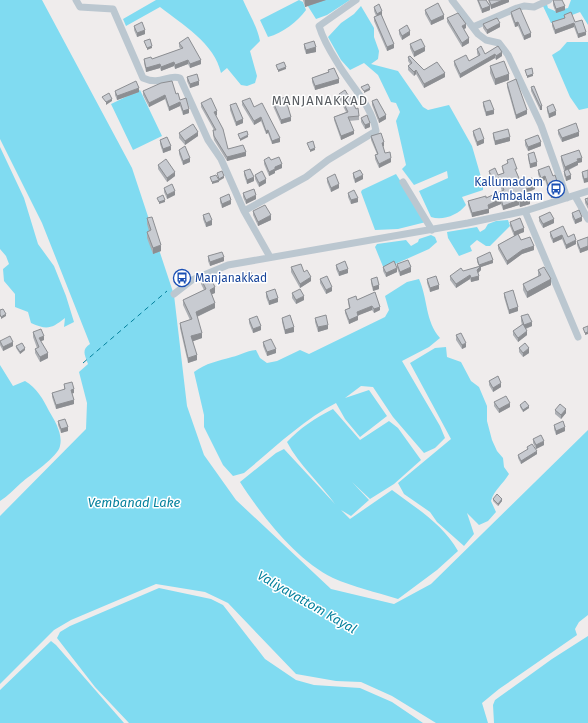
<svg xmlns="http://www.w3.org/2000/svg" width="588" height="723" font-family="'Fira Sans',sans-serif">
<style>
.water{fill:#80dbf1}
.lines{fill:none;stroke-linecap:round;stroke-linejoin:round}
.ferry{stroke:#04819d;stroke-width:1;stroke-dasharray:5 4;stroke-linecap:butt}
.minor{stroke:#bbc7d0;stroke-width:7}
.wall{fill:#acafb4}
.shaded-wall{fill:#8c8e92}
.building{fill:#c8cbd1;stroke:#8c8e92}
.labels{text-anchor:middle;dominant-baseline:central;stroke-width:3;stroke-linejoin:round;paint-order:stroke}
.transit-label{font-size:12px;fill:#164399;stroke:#fff;text-anchor:end}
.neighbourhood-label{font-size:13px;letter-spacing:1px;fill:#585c61;stroke:#fff}
.water-label{font-size:13px;font-style:italic;fill:#04819d;stroke:#fff}
</style>
<rect width="100%" height="100%" fill="#efecec"/>
<path class="water" d="M0 0H42L132 168 174 295 187 406 204 455 236 500 331 589 394 604 431 584 588 430V615L579 622 575 629 577 635 499 689 482 703 488 723H436L392 696 361 682 336 681 296 674 228 603 205 592 156 584 71 620 54 630 0 684V516L86 429 87 403 79 372 88 364C85 355 81 350 90 344L42 223 0 139Z
M156 0H243C249 14 257 26 260 41L250 51 257 76 255 83 247 86 241 85 227 68 221 73C215 44 182 24 160 7L126 26 123 19Z
M299 0 303 2 306 10C297 22 283 33 268 37L260 20Z
M304 0H350L327 15 316 19Z
M571 0H588V25L580 12 551 23 542 4 546 1 548 8 555 11 568 8Z
M361 6 374 28V37L379 51 378 59 371 64 398 71 423 107 428 110 449 105 472 146 483 184V190L462 197 466 205C458 215 443 221 431 217L419 191 448 178 447 171 414 185 402 169 406 165 396 121 400 112 396 103 391 102 378 75 364 63 350 70 341 60 328 37 341 23 354 14Z
M567 42H588V108L579 110 570 97 552 55 560 50Z
M140 90 162 136 133 150 111 104Z
M0 147 24 198 38 244 54 266 66 296 74 322 64 327 65 318C51 329 47 330 31 323L28 312 15 307V294L4 281 3 269 9 264 6 256 0 249Z
M396 174 426 222 398 229 375 230 361 192 362 190Z
M508 220 510 226 490 246H486L477 240 470 246 472 251 459 256 448 238 447 232 477 227 480 232 485 229 488 224 496 221Z
M431 235 435 237 437 242 429 249 384 269 375 247 377 244 406 240 411 246 418 242 419 239Z
M419 279C428 299 425 321 440 338L429 347 402 361 440 426 445 438 435 448 424 453 393 417 373 387 361 386 345 398 369 390 387 416 360 437 345 419 336 403C303 420 273 449 244 473L233 476 223 465 204 427V415L194 372C206 363 218 361 232 357 241 355 245 351 256 350L260 358 267 363 277 361 300 350 309 354 385 317 389 310 385 296 407 282Z
M446 347 447 357 461 362 471 381 479 387 487 406V421L492 440 497 451 503 458 504 467 509 474C503 484 494 490 491 501L496 512 488 521 479 525 467 513 474 534 464 546 437 522 430 512 404 494 398 483 451 439 410 363 435 348Z
M0 365 13 386 25 381C37 388 43 399 49 411 55 421 63 434 60 446 58 457 30 475 21 483 14 489 8 496 0 501Z
M333 409 360 440 389 421 398 428 421 460 394 484 370 499 352 482 369 500 351 516 341 510 350 519 392 490C416 508 443 524 458 551L437 570 398 599C376 592 353 587 333 578 296 560 262 516 240 482L276 453 284 449 335 504C320 483 299 465 287 442 300 428 315 418 333 409Z
M159 588 211 599 223 605 265 659 296 680 314 685 360 688 392 702 423 723H129L95 687 57 638 60 632 70 626Z
M588 636V723H494L493 705 495 700 552 659Z
M51 641 56 645 124 723H0V690Z"/>
<g class="lines">
<path class="ferry" d="M83 363 167 291"/>
<path class="minor" d="M76 0 80 7 113 9 143 78C161 86 167 74 180 78L208 140 221 159 244 211 270 257
M452 0 478 34 486 40 499 43 508 55 541 125 567 198
M473 27 517 8 524 6 534 7 549 0
M403 182 432 230
M575 196 588 219
M244 211 306 177 328 160 376 131C372 105 350 85 337 62 330 51 323 39 319 26L356 0
M525 211 578 337
M174 294 192 280 228 265 468 223 525 211 588 191"/>
</g>
<path class="wall" d="M303 0H326L305 7Z
M477 0H486L490 5 488 0H509V2L491 9 490 6V10L482 13Z
M553 0 565 10 556 13 553 5Z
M374 7 382 16 394 48 387 51 374 21V17L376 16 374 11Z
M425 10 444 19 431 25 425 14Z
M511 12 531 37 524 40 518 26 515 27 511 16Z
M564 15 575 22 586 35 578 38 574 27 555 34 552 26V22L564 18Z
M447 18 466 28 464 29 469 43 462 47 447 22Z
M483 24 500 27 487 34 483 28Z
M134 26 145 34 137 37 134 30Z
M399 30 410 35 402 40 399 34Z
M179 43 201 64 190 68 188 64 175 69 174 66 161 71 160 68 146 72 144 63V59H152L181 49 179 47Z
M304 44 316 52 306 54 304 48Z
M410 44 425 51 414 57 410 48Z
M498 46 502 56 496 60 495 58 460 78 454 65V61H469L478 56 477 53V49L485 54Z
M408 57 424 70 445 77 424 88 416 74 414 76 408 70V66L410 64 408 61Z
M490 66 509 80 495 85 490 73Z
M328 70 339 83 315 90 312 82V78L328 72Z
M187 77 199 85 190 88 187 81Z
M507 83 527 114 516 119 507 87Z
M531 87 542 110H540L531 91Z
M115 91 139 92 117 100 115 95Z
M143 91 176 94 189 113 183 115 180 106 169 111 165 99 149 107 143 95Z
M339 94 359 116V120L349 121 354 134 341 140 334 120V117L346 112 339 98Z
M242 101 254 107 280 142 272 144 268 133 266 134 261 121 254 125 242 105Z
M372 101 386 119 379 123 372 105Z
M273 102 291 121 281 124 273 106Z
M483 102 494 114 486 116 483 106Z
M201 103 217 115 216 116 228 149 246 156 227 161 214 140 213 134V130H214L201 107Z
M230 105 243 123 236 126 230 110Z
M547 107 556 115 549 118 547 111Z
M361 118 370 127 365 129 361 122Z
M558 130 579 136 562 142 558 134Z
M473 131 484 143 477 146 473 135Z
M179 133 198 136 185 145 179 138Z
M493 133 510 141 495 145 493 137Z
M371 136 384 146H383L385 153 391 162 379 168 375 159V155L377 154 371 140Z
M160 140 171 150 163 153 160 144Z
M525 140 541 146 528 151 525 145Z
M179 150 190 162 183 165 179 154Z
M528 154 537 166 530 168 528 158Z
M561 156 582 162 578 163V165L569 170 571 179 566 181 564 175V171L561 160Z
M264 160H271L282 168 275 171V173L269 176 264 164Z
M507 160 517 173 521 183 535 189 527 193 530 204 520 207 519 205 503 210 501 204 489 209V213L472 217 468 205V201L486 198 502 191 499 183 493 185 489 175V171L498 175 503 173 502 166 507 164Z
M158 165 175 176 167 182 158 169Z
M538 170 553 176 560 195 551 198 545 180 541 182 538 174Z
M588 170 584 183 582 176V172Z
M244 171 254 181 247 184 244 175Z
M353 173 363 179 355 183 353 177Z
M255 175 266 183 259 187 255 179Z
M327 178 339 188 331 192 327 182Z
M164 188 175 195 167 199 164 192Z
M243 193 256 199 246 204 243 197Z
M348 193 358 202 351 204 348 197Z
M220 198 231 204 222 208 220 202Z
M588 198V209L585 203V199Z
M253 211 271 220 258 226 253 215Z
M572 213 582 221 575 224 572 217Z
M203 215 212 225 206 227 203 219Z
M539 217 554 223 543 228 539 221Z
M147 218 161 251 153 254 147 238V232L149 231 147 224Z
M510 222 524 232 518 234 521 240 534 250 522 254 507 265 498 249V245L514 236 510 226Z
M550 232 568 237 576 244 566 249 562 239 553 243 550 236Z
M588 237V250L580 253 577 245V241Z
M208 256 224 261 210 266 208 261Z
M477 258 493 263 481 267V270L478 273 479 280 471 282 470 279 456 288 450 280V276L479 266 477 262Z
M397 264 411 272 400 276 397 268Z
M336 265 348 273 339 276 336 269Z
M291 267 304 272 311 281 300 288 291 272Z
M383 267 397 272 386 277 383 271Z
M538 270 551 285 527 298 523 290V284L538 276Z
M201 279 215 293 212 294 215 308 197 317 202 338 193 341 197 360 188 363 180 328V323L190 320 183 305V300L204 290 201 284Z
M320 279 332 291 326 294 320 283Z
M371 279 379 289 373 291 371 283Z
M427 279 439 289 430 292 427 283Z
M266 292 278 302 269 305 266 297Z
M375 292 380 310 374 313 372 310 358 315V320L349 324 345 313V310L349 308 348 302V299L357 300Z
M292 293 304 300 296 304 292 298Z
M504 293 518 311 509 314 504 297Z
M521 316 532 326 526 329 527 335 518 342 513 335V331L522 325 521 321Z
M282 318 294 332 285 334 282 322Z
M315 318 328 329 318 332 315 322Z
M249 319 261 330 253 333 249 323Z
M33 332 44 340 41 341 48 358 40 362 35 353V349L37 348 33 337Z
M456 335 466 347 462 349 456 340Z
M0 341 13 346 3 351 0 345Z
M263 342 276 353 267 356 263 346Z
M16 346 25 350 20 354 16 348Z
M519 348 529 353 523 357 519 352Z
M489 381 501 387 493 392 489 385Z
M64 384 74 393H72L74 404 56 409 52 397V393L64 390Z
M494 402 510 407 499 413 494 406Z
M520 405 529 408 523 412 520 407Z
M555 410 566 413 561 419 555 414Z
M58 421 68 431 61 433 58 425Z
M554 425 565 431 556 435 554 429Z
M533 439 544 445 536 449 533 443Z
M527 447 537 454 521 464 518 458V455L527 450Z
M493 499 502 501 498 506 493 501Z"/>
<path class="shaded-wall" d="M305 0H326L305 7Z
M503 0H509V2L491 9V5Z
M490 6V10L482 13V9Z
M565 6V10L556 13V9Z
M382 11V16L377 18V14Z
M444 15V19L431 25V21Z
M518 22V26L515 27V23Z
M500 23V27L487 34V30Z
M574 23V27L555 34V30Z
M466 24V28L462 30V26Z
M145 30V34L137 37V33Z
M410 31V35L402 40V36Z
M586 32V35L578 38V34Z
M531 33V37L524 40V36Z
M469 38V43L462 47V43Z
M394 44V48L387 51V47Z
M152 46V48L147 50V48Z
M316 47V52L306 54V50Z
M425 47V51L414 57V52Z
M502 52V56L496 60V56Z
M495 54V58L460 78V74Z
M188 60V64L175 69V65Z
M201 60V64L190 68V64Z
M174 62V66L161 71V67Z
M160 64V68L146 72V68Z
M286 67V69L278 72V70Z
M416 70V74L414 76V72Z
M445 73V77L424 88V84Z
M509 74V80L495 85V79Z
M533 74V76L527 78V76Z
M339 79V83L315 90V86Z
M199 81V85L190 88V84Z
M139 88V92L117 100V96Z
M370 88V90L364 93V91Z
M165 95V99L149 107V103Z
M112 99V101L106 105V102Z
M180 102V106L169 111V107Z
M540 106H542V110H540Z
M189 109V113L183 115V111Z
M494 110V114L486 116V112Z
M527 110V114L516 119V115Z
M217 111V115L214 116V112Z
M556 111V115L549 118V114Z
M386 115V119L379 123V119Z
M261 117V121L254 125V121Z
M291 117V121L281 124V120Z
M243 119V123L236 126V122Z
M370 123V127L365 129V125Z
M268 130V133L266 134V131Z
M354 131V134L341 140V136Z
M198 132V136L185 145V141Z
M579 132V136L562 142V138Z
M248 135V137L240 141V139Z
M510 137V141L495 145V141Z
M280 138V142L272 144V141Z
M484 139V143L477 146V142Z
M384 142V146L382 147V143Z
M541 142V146L528 151V147Z
M171 146V150L163 153V149Z
M315 148V150L310 152V150Z
M246 152V156L227 161V157Z
M190 158V162L183 165V161Z
M391 158V162L379 168V164Z
M582 158V162L578 163V165L565 171V167L577 159Z
M537 162V166L530 168V164Z
M282 164V168L275 171V173L269 176V172L275 167Z
M175 172V176L167 182V178Z
M363 175V179L355 183V179Z
M571 175V179L566 181V177Z
M224 176V178L219 181V179Z
M545 176V180L541 182V178Z
M254 177V181L247 184V180Z
M499 178V183L493 185V180Z
M588 178V182L584 183V179Z
M266 179V183L259 187V183Z
M219 180V182L212 184V182Z
M339 184V188L331 192V188Z
M535 185V189L526 193V189Z
M560 190V195L551 198V194Z
M175 191V195L167 199V195Z
M256 195V199L246 204V200Z
M358 198V202L351 204V200Z
M501 199V204L489 209V213L472 217V213Z
M165 200V202L159 204V202Z
M231 200V204L222 208V204Z
M519 200V205L503 210V206Z
M530 200V204L520 207V202Z
M271 215V220L258 226V222Z
M582 217V221L575 224V220Z
M554 219V223L543 228V224Z
M212 220V225L206 227V223Z
M524 228V232L514 236V232Z
M562 235V239L553 243V239Z
M576 240V244L566 249V245Z
M161 245V251L153 254V248Z
M534 246V250L522 254 507 265V261L522 250Z
M588 246V250L580 253V249Z
M224 257V261L210 266V262Z
M493 260V263L481 267V270L477 274V270L479 268V265Z
M411 267V272L400 276V272Z
M397 268V272L386 277V273Z
M348 269V273L339 276V272Z
M470 275V279L456 288V284Z
M479 276V280L471 282V278Z
M253 277V279L246 282V280Z
M311 277V281L300 288V284Z
M551 279V285L527 298V292Z
M379 285V289L373 291V287Z
M439 285V289L430 292V288Z
M215 287V293L210 295V290Z
M332 287V291L326 294V290Z
M304 296V300L296 304V300Z
M278 298V302L269 305V301Z
M215 303V308L196 317V312Z
M372 306V310L357 316V312Z
M380 307V310L374 313V309Z
M518 307V311L509 314V310Z
M6 314V316L1 319V317Z
M358 316V320L349 324V320Z
M532 322V326L524 329V325Z
M328 325V329L318 332V327Z
M261 326V330L253 333V329Z
M294 327V332L285 334V330Z
M527 331V335L518 342V338Z
M588 332V334L585 335V333Z
M202 333V338L191 342V336Z
M44 336V340L39 342V338Z
M13 342V346L3 351V347Z
M466 343V347L462 349V345Z
M25 348V350L20 354V352Z
M529 348V353L523 357V353Z
M276 349V353L267 356V352Z
M48 353V358L40 362V357Z
M197 355V360L188 363V358Z
M501 383V387L493 392V388Z
M74 389V393L71 394V390Z
M74 400V404L56 409V405Z
M510 403V407L499 413V409Z
M529 406V408L523 412V410Z
M566 409V413L561 419V415Z
M68 427V431L61 433V429Z
M565 427V431L556 435V431Z
M544 441V445L536 449V445Z
M537 451V454L521 464V461Z
M502 499V501L498 506V504Z"/>
<path class="building" d="M478 0H486L490 6 482 9Z
M489 0H503L491 5Z
M553 0H562L565 6 556 9Z
M438 3 444 15 431 21 425 10Z
M379 4 382 11 377 14 374 7Z
M520 8 531 33 524 36 518 22 515 23 511 12Z
M571 12 575 22 582 20 586 32 578 34 574 23 555 30 552 22 565 18 564 15Z
M458 13 466 24 462 26 469 38 462 43 447 18Z
M381 14 394 44 387 47 374 17Z
M497 18 500 23 487 30 483 24Z
M142 22 145 30 137 33 134 26Z
M407 25 410 31 402 36 399 30Z
M188 37 201 60 190 64 188 60 175 65 174 62 161 67 160 64 146 68 144 59 151 57 152 59 183 48 179 43Z
M150 39 152 46 147 48 144 41Z
M421 39 425 47 414 52 410 44Z
M314 41 316 47 306 50 304 44Z
M481 46 485 54 498 46 502 52 496 56 495 54 460 74 454 61 466 55 469 61 480 55 477 49Z
M410 56 424 70 437 62 445 73 424 84 416 70 414 72 408 66 412 63 408 57Z
M504 61 509 74 495 79 490 66Z
M284 62 286 67 278 70 276 65Z
M334 68 339 79 315 86 312 78 329 72 328 70Z
M532 68 533 74 527 76 525 70Z
M197 74 199 81 190 84 187 77Z
M516 79 527 110 516 115 507 83Z
M136 81 139 88 117 96 115 91Z
M172 81 176 94 178 93 180 100 186 98 189 109 183 111 180 102 169 107 165 95 149 103 143 91 161 83Z
M368 84 370 88 364 91 361 87Z
M534 86 542 106H540L531 87Z
M345 90 348 95H349L356 109 358 108 359 116 348 117 354 131 341 136 334 117 348 112 339 94Z
M109 93 112 99 106 102 102 97Z
M285 97 291 117 281 120 273 102Z
M211 98 217 111 214 112 223 129 228 149 243 145 246 152 227 157 214 136 213 130H216L201 103Z
M250 98 254 107 262 103 280 138 272 141 268 130 266 131 261 117 254 121 242 101Z
M377 99 386 115 379 119 372 101Z
M490 100 494 110 486 112 483 102Z
M236 103 243 119 236 122 230 105Z
M553 104 556 111 549 114 547 107Z
M367 115 370 123 365 125 361 118Z
M576 123 579 132 562 138 558 130Z
M193 124 198 132 185 141 179 133Z
M480 128 484 139 477 142 473 131Z
M508 129 510 137 495 141 493 133Z
M247 131 248 135 240 139 238 134Z
M381 133 384 142 382 143 385 153 390 152 391 158 379 164 375 155 378 154 371 136Z
M538 135 541 142 528 147 525 140Z
M167 137 171 146 163 149 160 140Z
M313 141 315 148 310 150 307 143Z
M185 146 190 158 183 161 179 150Z
M579 150 582 158 577 159 578 161 565 167 561 156Z
M534 152 537 162 530 164 528 154Z
M269 157 271 160 279 157 282 164 275 167V169L269 172 264 160Z
M513 158 517 169H515L521 183 532 178 535 185 526 189 530 200 520 202 519 200 503 206 501 199 488 205 489 209 472 213 468 201 486 196V198L504 190 499 178 493 180 489 171 495 168 498 175 504 173 502 166 508 163 507 160Z
M166 159 175 172 167 178 158 165Z
M549 166 553 176 555 175 560 190 551 194 545 176 541 178 538 170Z
M250 169 254 177 247 180 244 171Z
M568 169 571 175 566 177 564 171Z
M360 170 363 175 355 179 353 173Z
M588 170V178L584 179 582 172Z
M222 171 224 176 219 179 217 173Z
M262 171 266 179 259 183 255 175Z
M335 174 339 184 331 188 327 178Z
M216 175 219 180 212 182 210 177Z
M172 184 175 191 167 195 164 188Z
M254 189 256 195 246 200 243 193Z
M354 190 358 198 351 200 348 193Z
M229 194 231 200 222 204 220 198Z
M163 195 165 200 159 202 157 198Z
M588 198V205L585 199Z
M265 205 271 215 258 222 253 211Z
M579 210 582 217 575 220 572 213Z
M550 212 554 219 543 224 539 217Z
M209 213 212 220 206 223 203 215Z
M152 217 161 245 153 248 147 232 151 230 147 218Z
M520 218 524 228 514 232 510 222Z
M563 226 568 237 574 234 576 240 566 245 562 235 553 239 550 232Z
M518 234 521 240 530 237 534 246 522 250 507 261 498 245Z
M588 237V246L580 249 577 241Z
M222 252 224 257 210 262 208 256Z
M490 252 493 260 479 265 477 258Z
M408 260 411 267 400 272 397 264Z
M345 261 348 269 339 272 336 265Z
M394 261 397 268 386 273 383 267Z
M301 264 304 272 307 270 311 277 300 284 291 267Z
M481 266 477 270 479 276 471 278 470 275 456 284 450 276 461 268 463 271Z
M544 267 551 279 527 292 523 284 541 275 538 270Z
M251 272 253 277 246 280 244 275Z
M209 275 215 287 210 290 215 303 196 312 202 333 191 336 197 355 188 358 180 323 192 319 183 300 206 289 201 279Z
M327 276 332 287 326 290 320 279Z
M436 276 439 285 430 288 427 279Z
M377 277 379 285 373 287 371 279Z
M275 289 278 298 269 301 266 292Z
M300 289 304 296 296 300 292 293Z
M513 290 518 307 509 310 504 293Z
M375 292 380 307 374 309 372 306 357 312 358 316 349 320 345 310 350 308 348 299 356 296 357 300Z
M3 309 6 314 1 317 0 314V310Z
M528 314 532 322 524 325 521 316Z
M290 315 294 327 285 330 282 318Z
M326 315 328 325 318 327 315 318Z
M257 316 261 326 253 329 249 319Z
M523 324 527 331 518 338 513 331Z
M588 326V332L585 333 583 328Z
M41 329 44 336 39 338 48 353 40 357 35 349 39 347 33 332Z
M461 333 466 343 462 345 456 335Z
M10 336 13 342 3 347 0 341Z
M271 339 276 349 267 352 263 342Z
M22 343 25 348 20 352 16 346Z
M525 343 529 348 523 353 519 348Z
M498 376 501 383 493 388 489 381Z
M72 382 74 389 71 390 74 400 56 405 52 393 65 389 64 384Z
M506 396 510 403 499 409 494 402Z
M525 401 529 406 523 410 520 405Z
M560 404 566 409 561 415 555 410Z
M65 419 68 427 61 429 58 421Z
M563 421 565 427 556 431 554 425Z
M541 435 544 441 536 445 533 439Z
M532 444 537 451 521 461 518 455 528 449 527 447Z
M497 494 502 499 498 504 493 499Z"/>
<defs>
<g id="bus-ring" transform="scale(0.9)"><circle r="9.5" fill="#fff" stroke="#1a4fb4" stroke-width="1.5"/><path d="M-5-6H5V4H4V6H2V4H-2V6H-4V4H-5ZM-3.5-4V0h7V-4ZM-3.5 1.2v1.5H-2V1.2ZM2 1.2v1.5H3.5V1.2Z" fill="#1a4fb4"/></g>
</defs>
<g fill-rule="evenodd">
<use href="#bus-ring" x="556" y="189"/>
<use href="#bus-ring" x="182" y="278"/>
</g>
<g class="labels">
<g class="transit-label">
<text x="543" y="182">Kallumadom<tspan x="543" dy="14">Ambalam</tspan></text>
<text x="195" y="278" text-anchor="start">Manjanakkad</text>
</g>
<g class="neighbourhood-label">
<text x="320" y="100">MANJANAKKAD</text>
</g>
<g class="water-label">
<text x="134" y="502">Vembanad Lake</text>
<text transform="translate(307 602) rotate(30)">Valiyavattom Kayal</text>
</g>
</g>
</svg>
